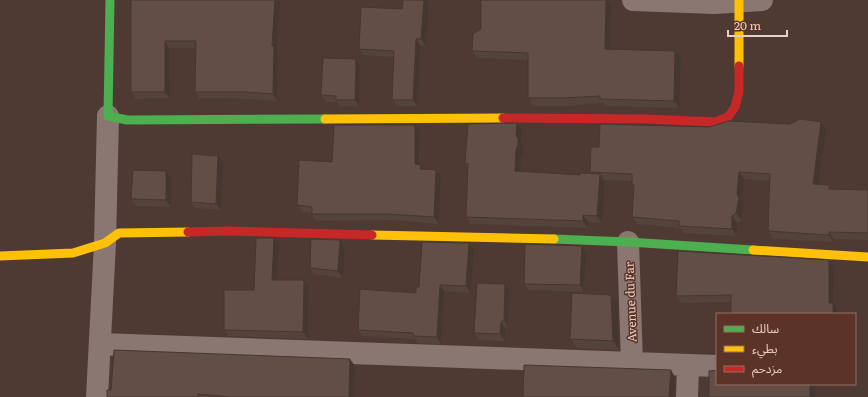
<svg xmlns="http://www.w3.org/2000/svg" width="868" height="397" font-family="Literata,'Noto Sans Arabic',serif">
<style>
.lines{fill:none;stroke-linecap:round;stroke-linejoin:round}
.street{stroke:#8a7772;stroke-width:22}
.fast{stroke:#4caf50;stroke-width:9}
.slow{stroke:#ffc107;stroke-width:9}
.jam{stroke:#c62828;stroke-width:9}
.wall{fill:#54433a}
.shaded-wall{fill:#453730}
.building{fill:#624e44;stroke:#453730}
.labels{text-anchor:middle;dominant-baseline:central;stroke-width:3;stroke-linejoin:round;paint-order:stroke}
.street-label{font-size:12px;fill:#e8cec6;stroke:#5b3327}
</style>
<rect width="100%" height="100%" fill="#4f3933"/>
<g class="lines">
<path class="street" d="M633 0 714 3 762 0
M628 242 632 363
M100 344 717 366
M97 397 105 243 108 116
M687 397 688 366"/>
<path class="fast" d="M110 0 108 116 127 120 325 119
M554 239 628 242 753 250"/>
<path class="slow" d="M739 1V66
M325 119 503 118
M372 235 554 239
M753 250 868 257
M0 256 73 253 105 243 119 233 188 232"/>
<path class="jam" d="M503 118 646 119 715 122 728 117 735 107 739 92V66
M188 232 229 231 372 235"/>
</g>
<path class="wall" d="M131 0 280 2 277 51 278 52 277 101 251 99 199 98 195 92 196 48H169L170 98 136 99 131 92Z
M403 0H428L429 2 426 46 420 45 418 106H397L392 100 394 57 364 55 359 49 402 9Z
M481 0H607L611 5 610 49 681 59 679 108 605 106 603 103 567 106H533L528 98V60L477 58 472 51 481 29Z
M356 59 360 66 359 106 340 107 337 102H326L321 95Z
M709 127 826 129 819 185 832 189 868 190V240L834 239V242L773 239 768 231 769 181 744 179 742 201 744 205 741 220 737 223V236L684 233 680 228 637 224 632 217 633 187 632 185V181L604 180 605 182 602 223 588 222V228L471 224 466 217 468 167 465 163 522 131 521 142 523 145V153L521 156 520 171 580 175 591 173 590 172 599 147Z
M420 131V164L424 169 441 176 439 224 393 220 316 221 312 214V213L302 212 297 205 332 162Z
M223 163 221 210 195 208 191 202Z
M166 171 171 178V207L136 206 131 199Z
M469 243 474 250 471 293 444 291 441 344 418 343 416 339 362 336 358 330 416 293 419 287Z
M279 245 277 280H304L309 287 308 339 228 336 224 330 254 290Z
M345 246 343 278 314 274 310 268Z
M582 246 586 253 584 292 529 290 524 284Z
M829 260 834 267 833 303 838 310V314H731V302L681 303 676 296Z
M510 291 508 326 505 328V341L479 340 474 333Z
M611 295 618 304 619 350 577 348 570 339Z
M355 366 354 397H107L111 390Z"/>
<path class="shaded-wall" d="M275 0H278L280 2 277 51 278 52 277 101 273 94 272 46Z
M424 0H428L429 2 426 46 421 39Z
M606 0H607L611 5 610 56 605 49Z
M416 39 420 45 418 106 413 100Z
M165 41 169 48 170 98 165 92Z
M675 51 681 59 679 108 674 101Z
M356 59 360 66 359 106 355 100Z
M821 122 826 129 818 192 813 184Z
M517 123 522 131 521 142 523 145V153L521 156 520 178 515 171Z
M415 125 420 131 419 171 415 164Z
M218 156 223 163 221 210 216 204Z
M421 165 425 171 420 169Z
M436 170 441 176 439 224 434 217Z
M166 171 171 178V207L166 200Z
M739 172 744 179 742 201 744 205 741 220 736 213 737 194Z
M600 174 605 182 602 223 597 216Z
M583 215 588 222V228L583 221Z
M732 216 737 223V236L732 229Z
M829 232 834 239V242L829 235Z
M274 238 279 245 277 286 272 280Z
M340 240 345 246 343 278 338 271Z
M469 243 474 250 471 293 466 286Z
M582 246 586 253 584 292 580 285Z
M829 260 834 267 833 303 838 310V314H833L829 303Z
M304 280 309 287 308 339 303 332Z
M505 284 510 291 508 326 504 320Z
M440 285 444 291 441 344 437 337Z
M611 295 618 304 619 350 613 341Z
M501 322 505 328V341L500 334Z
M350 359 355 366 354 397H349Z
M671 370 675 377 674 397H669Z
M810 384H815V397H810Z"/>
<path class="building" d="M131 0H275L272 46H274L273 94 247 92H195L196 41H165V92H131Z
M403 0H424L421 39H416L413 100H392L394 51 359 49 361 7 402 9Z
M481 0H606L605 49 675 51 674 101 600 99V96L562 98H528V53L472 51 473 34 481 29Z
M323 58 356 59 355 100H336V96L321 95Z
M800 119 821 122 813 184 829 185V189L868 190V233L829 232V235L768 231 770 174 739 172 737 194 739 198 736 213 732 216V229L679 226V221L632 217 634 185H632V174L590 172 591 147H599L600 124 709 127 728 121 790 124Z
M517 123 516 136 518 138V146L516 149 515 171 580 175V173L600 174 597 216 583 215V221L466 217 468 164 465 163 468 124Z
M334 125H415V164L421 165 420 169 436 170 434 217 389 214H312V207L297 205 299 160 332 162Z
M192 154 218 156 216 204 191 202Z
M133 170 166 171V200L131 199Z
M256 238H274L272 280H304L303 332 224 330V290H254Z
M311 239 340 240 338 271 310 268Z
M422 242 469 243 466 286 440 285 437 337 413 336V333L358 330 360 289 416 293V287H419Z
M525 244 582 246 580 285 524 284Z
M678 251 829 260V303H833V314H731V295L676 296Z
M477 283 505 284 504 320 501 322 500 334 474 333Z
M572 293 611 295 613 341 570 339Z
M114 350 350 359 349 397H230L198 394V397H107V390H111Z
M524 365 671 370 669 397H523Z
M717 370V384H810V397H709V371Z"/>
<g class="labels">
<g class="street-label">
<text transform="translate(630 302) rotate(-92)">Avenue du Far</text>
</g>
</g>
<rect x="716" y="313" width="140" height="72" fill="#5b3327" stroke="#937167"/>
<rect x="724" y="326" width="20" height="6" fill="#4caf50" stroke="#937167"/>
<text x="752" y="333" font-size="12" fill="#e8cec6">سالك</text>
<rect x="724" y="346" width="20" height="6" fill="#ffc107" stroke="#937167"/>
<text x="752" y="353" font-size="12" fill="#e8cec6">بطيء</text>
<rect x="724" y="366" width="20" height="6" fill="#c62828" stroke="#937167"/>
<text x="752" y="373" font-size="12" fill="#e8cec6">مزدحم</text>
<path d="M728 30v6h59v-6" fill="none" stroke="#e8cec6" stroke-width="2"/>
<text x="734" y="30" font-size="12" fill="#e8cec6" stroke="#5b3327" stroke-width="3" paint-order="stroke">20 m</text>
</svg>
